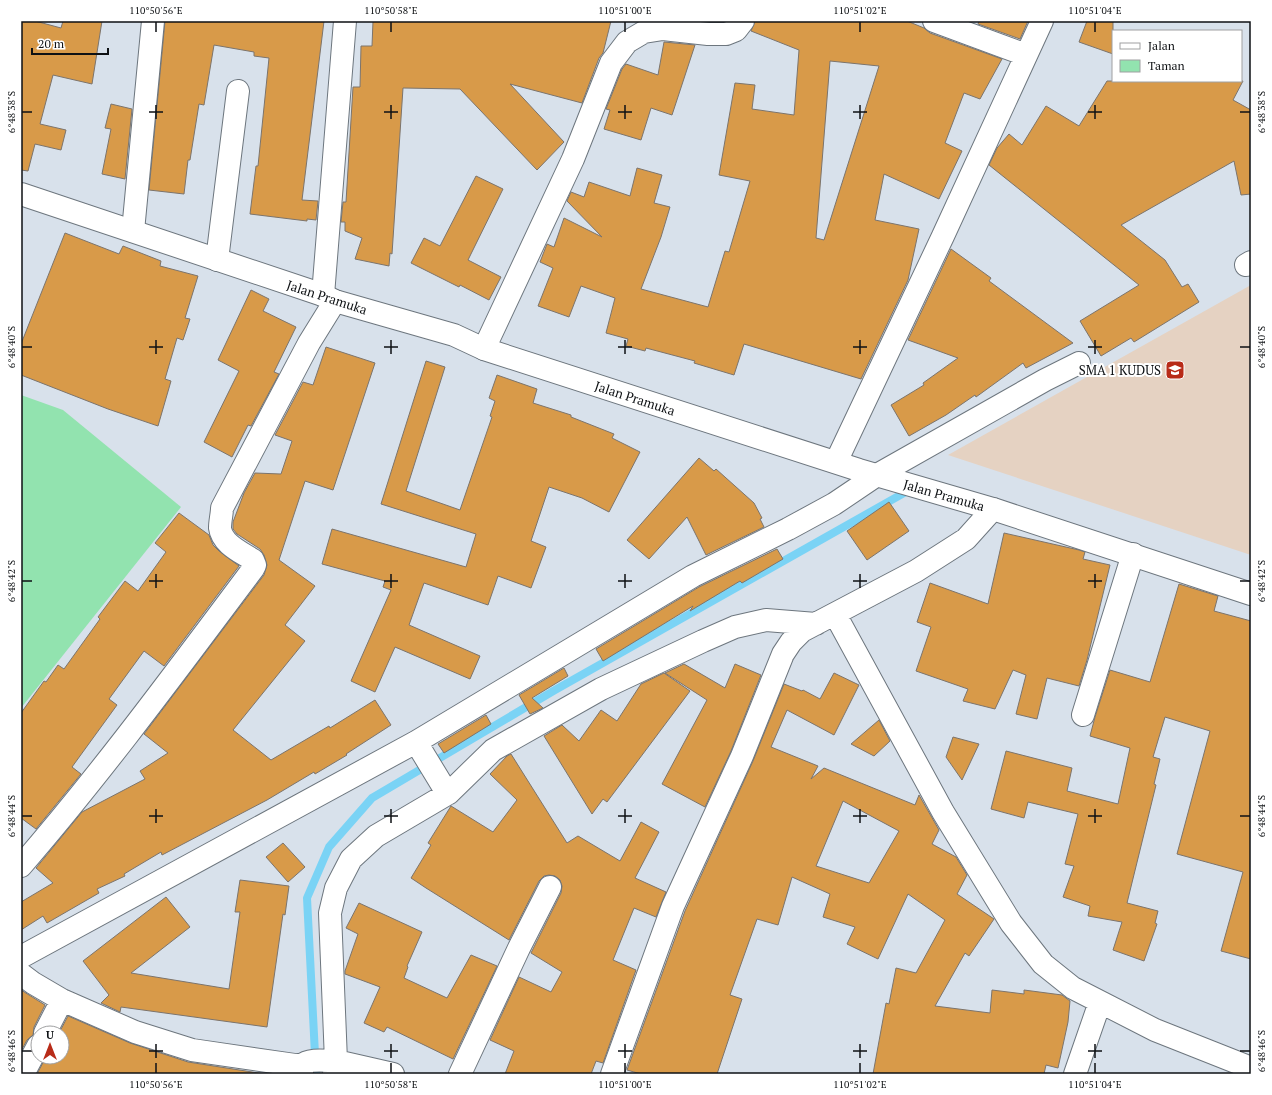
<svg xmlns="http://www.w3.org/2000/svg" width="1272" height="1095" font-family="'PT Serif',serif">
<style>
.education{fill:#e5d2c2}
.green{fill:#92e3af}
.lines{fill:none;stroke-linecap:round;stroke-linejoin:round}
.stream{stroke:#7ad3f5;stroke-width:8}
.building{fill:#d89a49;stroke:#7c746c;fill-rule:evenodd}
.minor-casing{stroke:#6d767e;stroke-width:24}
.secondary-casing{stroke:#6d767e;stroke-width:24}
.minor{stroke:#fff;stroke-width:22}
.secondary{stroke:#fff;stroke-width:22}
.ticks{fill:none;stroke:#0e1114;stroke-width:1.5}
.labels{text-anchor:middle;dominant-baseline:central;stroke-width:4;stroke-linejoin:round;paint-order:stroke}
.street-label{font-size:13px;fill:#0e1114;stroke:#fff}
.poi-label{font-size:13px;fill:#0e1114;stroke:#fff;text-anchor:end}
.neatline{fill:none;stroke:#0e1114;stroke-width:1.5}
.ticks-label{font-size:10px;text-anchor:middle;fill:#0e1114}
</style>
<rect width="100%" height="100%" fill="#d8e1eb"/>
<path class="education" d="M1251 285V555L948 455Z"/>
<path class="green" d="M21 395 63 410 181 507 21 708Z"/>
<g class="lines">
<path class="stream" d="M316 1074 307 898 329 847 372 798 555 690 911 489"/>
</g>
<path class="building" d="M21 21H35L61 28 63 21H102L92 84 53 75 40 124 66 130 61 150 35 144 28 171 21 170Z
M165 21H324L302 200 318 201 316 220 307 219V221L250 214 256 166H258L269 58 254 56V52L214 45 204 105 199 104 190 160H188L184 194 149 190Z
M373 21H611L603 53 599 58 582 103 510 84 564 142 537 170 460 89 403 88 392 254 390 253 389 266 355 259 362 238 345 231V222H341L343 202H346L353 87H360L361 46H372Z
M755 21H907L924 28 930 33 1002 59 980 99 964 93 945 143 962 151 939 199 884 174 875 220 919 229 908 280 861 379 744 344 734 375 694 363 695 361 646 348 645 351 626 346 628 339 606 333 615 298 581 286 569 317 538 306 553 268 540 262 547 244 554 247 564 218 602 237 567 201 571 192 584 197 589 182 630 196 637 168 662 175 654 203 670 207 661 237 641 289 708 307 725 251 729 252 750 181 719 175 735 83 755 85 752 109 794 115 799 50 751 31ZM830 61 879 66 824 240 816 238Z
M979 21H1028L1020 39 978 24Z
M1087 21H1113V54L1079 42Z
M664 42 695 45 672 115 651 108 641 140 604 129 610 110 606 109 622 69 626 64 658 75Z
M1107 81H1243L1233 100 1251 110V194L1241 195 1234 161 1121 225 1165 260 1182 287 1188 284 1199 302 1134 342 1131 338 1101 356 1080 321 1139 285 989 165 997 148 1009 134 1022 145 1046 106 1079 126Z
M111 104 132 109 125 179 102 174 111 129 105 128Z
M476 176 503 189 468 260 501 277 489 300 460 285 459 287 411 263 424 238 440 246Z
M65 233 119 254 123 246 161 261 160 266 198 276 185 318 190 319 183 340 177 338 165 379 171 381 158 426 108 409 21 375V344Z
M951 249 991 278 989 281 1073 343 1026 368 1023 363 976 397 975 395 946 415 909 436 891 405 924 385 923 383 958 358 908 340Z
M251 290 269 299 263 311 296 327 274 372 279 374 251 426 248 425 232 457 204 442 239 371 218 360Z
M326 347 375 363 333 490 305 481 279 560 315 586 285 625 305 641 233 730 271 760 329 726 330 728 375 700 391 725 346 754 347 755 315 774 314 772 267 800 162 855 161 852 124 874 125 876 97 889 99 893 47 923 43 916 21 930V902L53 883 36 868 82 812 145 779 140 771 168 753 144 734 264 575 267 565 264 555 260 549 237 534 233 529V522L244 493 255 473 281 474 292 441 275 435 303 382 313 385Z
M426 361 445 367 406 491 460 510 492 417 490 416 495 401 489 398 497 375 537 389 533 403 571 415V417L614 434 612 438 640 452 609 512 582 498 549 487 531 541 546 547 531 588 498 576 488 605 424 583 409 625 480 656 470 679 395 647 375 692 351 681 391 590 383 587 385 581 322 564 332 529 466 567 476 534 381 504Z
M699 458 714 471 716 469 754 503 762 518 760 519 764 527 706 555 687 517 649 559 627 540Z
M889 502 909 531 867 560 847 531Z
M179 513 209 535 213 545 219 551 239 566 164 666 144 651 109 699 117 705 72 767 81 774 36 829 21 818V713L44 681 46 682 58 665 64 669 100 619 98 617 125 581 138 591 166 552 155 543Z
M1004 533 1079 550 1085 552 1083 559 1110 565 1087 660 1079 686 1047 678 1037 719 1016 714 1026 675 1013 670 995 709 963 701 968 689 916 671 931 627 917 622 930 583 988 604Z
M777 549 783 559 742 583 740 581 690 611 693 606 603 661 596 649 699 587Z
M1179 584 1218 596 1214 611 1251 621V959L1221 951 1243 872 1177 854 1210 731 1165 717 1153 757 1160 759 1154 784 1156 785 1127 903 1158 911 1155 923 1157 924 1144 961 1113 950 1122 922 1088 916 1090 906 1063 897 1074 866 1065 864 1078 814 1028 802 1024 818 991 809 1006 751 1072 768 1067 791 1118 804 1130 748 1090 736 1095 717 1110 670 1150 682Z
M684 664 725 688 735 664 761 675 731 751 705 807 662 784 707 700 665 673Z
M564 668 568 676 532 698 543 708 530 714 519 695Z
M664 673 690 691 607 802 603 799 592 814 544 736 562 725 579 741 601 710 617 721 641 684Z
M834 673 859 685 834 735 787 710 771 747 818 766 811 779 824 768 915 805 919 795 939 830 932 844 956 857 967 875 957 894 994 919 969 956 965 953 935 1006 990 1013 992 990 1024 994V990L1062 995 1070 1001 1068 1022 1058 1068 1046 1065 1044 1074H873L886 1003 889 1004 896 968 916 973 945 920 908 894 878 959 847 944 855 927 823 917 830 894 792 877 778 925 757 919 730 995 742 999 717 1074H641L627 1070 685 911 753 761 784 684 802 691 803 690 820 699ZM843 801 899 831 869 883 816 866Z
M486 715 491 724 444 753 438 744Z
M879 720 890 741 874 756 851 744Z
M953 737 979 744 962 780 946 757Z
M511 754 567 843 578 836 620 861 641 822 659 832 635 878 666 892 656 917 634 908 613 960 636 970 603 1063 596 1061 591 1074H505L514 1051 490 1040 519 977 551 992 562 972 531 953 561 893 562 886 560 880 555 876 549 875 544 876 539 881 509 940 426 888 411 878 431 845 428 843 451 806 493 832 517 800 490 774 507 756Z
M283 843 305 867 288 882 266 857Z
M240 880 289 886 285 915 283 914 267 1027 121 1007 120 1012 101 1003 109 995 83 961 166 897 190 927 131 973 229 989 240 912H235Z
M359 903 422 932 407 966 408 967 404 978 447 998 471 955 497 966 453 1059 387 1027 384 1032 364 1023 380 987 345 974V971L358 934 346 928Z
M21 990 45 1005 34 1027 33 1035 27 1040 21 1051Z
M68 1016 130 1043 188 1062 265 1074H37L46 1057H62V1033H59Z"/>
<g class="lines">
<g class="minor-casing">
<path id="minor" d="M934 21 1026 55
M133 231 153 21
M217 260 238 91
M1246 265 1251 262
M323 295 345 21
M484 349 573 159 611 63 627 42 644 32 663 29 708 34H726L736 30 743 21
M836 462 943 236 1042 21
M835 614 943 812 1011 923 1043 964 1073 988 1155 1030 1251 1068
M1083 715 1133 554
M416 742 444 788 449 793
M21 866C103 771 178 669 253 569L255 565 253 560C241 552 222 544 220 528 220 521 222 514 222 508L309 343 335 301
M21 957 416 742 693 576 788 529 834 504 877 475 1045 380 1079 363
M21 974 33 983 62 1000 135 1032 192 1050 302 1066
M45 1033 62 1000
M23 1074 38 1046
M302 1074V1065C309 1058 327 1061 336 1061L393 1074
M334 1074 336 1061 330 913 336 888 351 859 376 836 449 793 493 750 601 689 703 641 735 627 766 620 816 624
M460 1074 519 948 550 887
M612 1074 673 906 742 756 783 654 791 642 802 631 916 571 966 539 993 509
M1075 1074 1100 1002"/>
</g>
<g class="secondary-casing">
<path id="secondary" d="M21 194 323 295 335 301 454 335 484 349 859 470 993 509 1251 594"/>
</g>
<use href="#minor" class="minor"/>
<use href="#secondary" class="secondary"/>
</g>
<path class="ticks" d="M156 22V32M391 22V32M625 22V32M860 22V32M1095 22V32M156 105V119M391 105V119M625 105V119M860 105V119M1095 105V119M22 112H32M149 112H163M384 112H398M618 112H632M853 112H867M1088 112H1102M1240 112H1250M156 340V354M391 340V354M625 340V354M860 340V354M1095 340V354M22 347H32M149 347H163M384 347H398M618 347H632M853 347H867M1088 347H1102M1240 347H1250M156 574V588M391 574V588M625 574V588M860 574V588M1095 574V588M22 581H32M149 581H163M384 581H398M618 581H632M853 581H867M1088 581H1102M1240 581H1250M156 809V823M391 809V823M625 809V823M860 809V823M1095 809V823M22 816H32M149 816H163M384 816H398M618 816H632M853 816H867M1088 816H1102M1240 816H1250M156 1044V1058M391 1044V1058M625 1044V1058M860 1044V1058M1095 1044V1058M22 1051H32M149 1051H163M384 1051H398M618 1051H632M853 1051H867M1088 1051H1102M1240 1051H1250M156 1063V1073M391 1063V1073M625 1063V1073M860 1063V1073M1095 1063V1073"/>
<defs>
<g id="school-square" transform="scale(1)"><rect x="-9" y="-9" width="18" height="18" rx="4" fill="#b82b18" stroke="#fff"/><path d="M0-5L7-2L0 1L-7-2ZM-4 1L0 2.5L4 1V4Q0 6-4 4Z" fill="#fff"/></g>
</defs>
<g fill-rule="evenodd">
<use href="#school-square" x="1175" y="370"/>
</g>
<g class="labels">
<g class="street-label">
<text transform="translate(327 297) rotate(18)">Jalan Pramuka</text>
<text transform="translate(635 398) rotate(18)">Jalan Pramuka</text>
<text transform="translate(944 495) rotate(16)">Jalan Pramuka</text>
</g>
<g class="poi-label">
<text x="1161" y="370">SMA 1 KUDUS</text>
</g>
</g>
<rect width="1272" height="1095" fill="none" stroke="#ffffff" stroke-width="44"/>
<rect x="1112" y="30" width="130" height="52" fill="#ffffff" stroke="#9fa0a1"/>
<rect x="1120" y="43" width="20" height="6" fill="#ffffff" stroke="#9fa0a1"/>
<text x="1148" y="50" font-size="12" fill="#0e1114">Jalan</text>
<rect x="1120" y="60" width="20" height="12" fill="#92e3af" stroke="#9fa0a1"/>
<text x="1148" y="70" font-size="12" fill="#0e1114">Taman</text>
<g transform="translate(50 1045)"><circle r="19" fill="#ffffff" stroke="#9fa0a1"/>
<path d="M0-3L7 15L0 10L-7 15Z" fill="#b82b18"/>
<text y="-6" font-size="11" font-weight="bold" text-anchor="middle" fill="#0e1114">U</text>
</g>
<path d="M32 48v6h76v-6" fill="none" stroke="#0e1114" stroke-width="2"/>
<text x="38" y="48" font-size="12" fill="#0e1114" stroke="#ffffff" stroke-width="3" paint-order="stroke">20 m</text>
<rect x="22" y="22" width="1228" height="1051" class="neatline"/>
<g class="ticks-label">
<text x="156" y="14">110°50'56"E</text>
<text x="391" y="14">110°50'58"E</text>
<text x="625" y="14">110°51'00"E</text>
<text x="860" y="14">110°51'02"E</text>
<text x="1095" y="14">110°51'04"E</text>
<text transform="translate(11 112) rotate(-90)" y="4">6°48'38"S</text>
<text transform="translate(1261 112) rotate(-90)" y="4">6°48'38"S</text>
<text transform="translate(11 347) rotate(-90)" y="4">6°48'40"S</text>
<text transform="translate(1261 347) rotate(-90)" y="4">6°48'40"S</text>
<text transform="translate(11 581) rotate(-90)" y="4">6°48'42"S</text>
<text transform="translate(1261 581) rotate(-90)" y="4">6°48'42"S</text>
<text transform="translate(11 816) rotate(-90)" y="4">6°48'44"S</text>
<text transform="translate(1261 816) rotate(-90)" y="4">6°48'44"S</text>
<text transform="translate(11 1051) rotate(-90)" y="4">6°48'46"S</text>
<text transform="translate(1261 1051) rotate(-90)" y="4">6°48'46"S</text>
<text x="156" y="1088">110°50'56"E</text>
<text x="391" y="1088">110°50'58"E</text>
<text x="625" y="1088">110°51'00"E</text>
<text x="860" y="1088">110°51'02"E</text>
<text x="1095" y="1088">110°51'04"E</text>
</g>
</svg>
